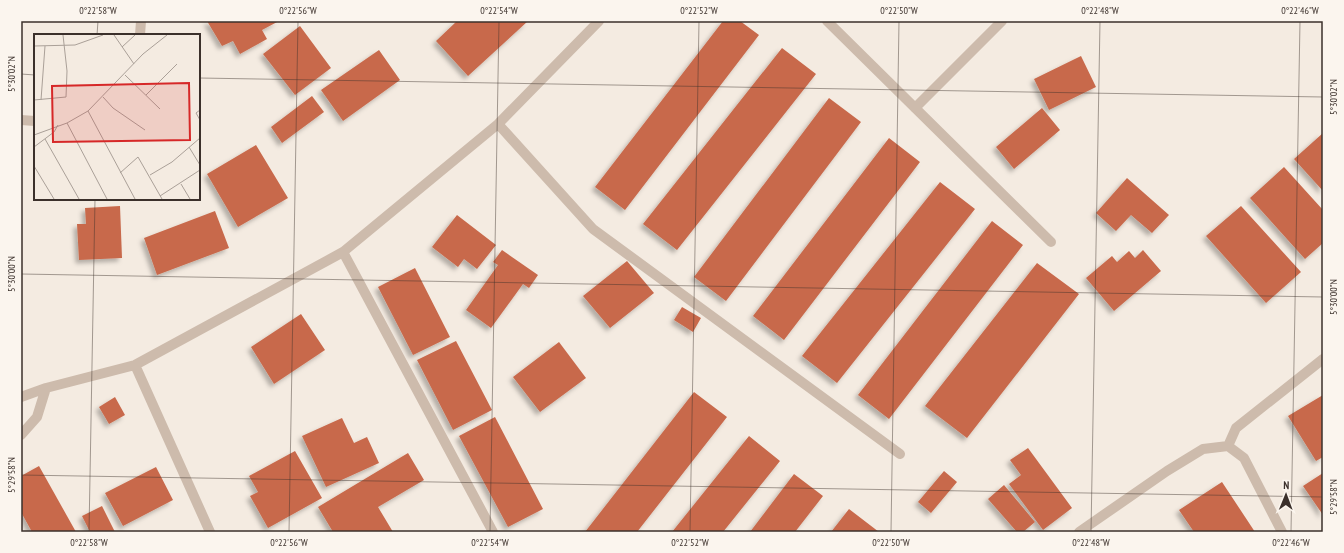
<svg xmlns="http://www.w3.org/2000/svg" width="1344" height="553" font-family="'PT Sans Narrow',sans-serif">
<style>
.building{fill:#c8694b;filter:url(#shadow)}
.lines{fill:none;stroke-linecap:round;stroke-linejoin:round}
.minor{stroke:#cdbbac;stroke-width:10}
.ticks{fill:none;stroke:#3b302b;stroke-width:1;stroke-opacity:0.45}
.inset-road{fill:none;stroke:#aaa098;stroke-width:1}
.view{fill:#d62828;fill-opacity:0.15;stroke:#d62828;stroke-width:2}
.inset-edge{fill:none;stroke:#3b302b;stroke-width:2}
.neatline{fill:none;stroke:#3b302b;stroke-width:1.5}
.ticks-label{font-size:10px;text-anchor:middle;fill:#3b302b}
</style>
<defs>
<filter id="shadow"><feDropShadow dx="-3.5" dy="3.5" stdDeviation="2" flood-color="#0004"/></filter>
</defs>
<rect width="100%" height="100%" fill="#f4ebe1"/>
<path class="building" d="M207 21H279L262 30 267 39 240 54 233 41 222 46Z
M457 21H528L468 76 436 41Z
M723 21H740L759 35 625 210 595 187Z
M300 26 331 68 295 95 263 54Z
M782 48 816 74 677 250 643 224Z
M379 50 400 80 343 121 321 90Z
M1081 56 1096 87 1049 110 1034 79Z
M312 96 324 112 282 143 271 127Z
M829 98 861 122 726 301 694 277Z
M1042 108 1060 130 1014 169 996 147Z
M1323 133V191L1294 159Z
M889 138 920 162 784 340 753 316Z
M256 145 288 198 238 227 207 174Z
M1284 167 1323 210V243L1305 259 1250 198Z
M1127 178 1169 215 1152 233 1131 215 1116 231 1096 213Z
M940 182 975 209 837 383 802 356Z
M120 206 122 258 79 260 77 224H86L85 208Z
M1241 206 1301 272 1266 303 1206 236Z
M215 211 229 248 157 275 144 238Z
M457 215 496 245 477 269 464 259 458 267 432 247Z
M992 221 1023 245 889 419 858 395Z
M502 250 538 275 529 288 523 284 491 328 466 310 498 265 493 262Z
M1143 250 1161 271 1114 311 1086 278 1112 256 1117 262 1129 251 1135 258Z
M627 261 654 293 610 328 583 296Z
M1037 263 1079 294 967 438 925 406Z
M415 268 450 337 413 355 378 287Z
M682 307 701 318 693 332 674 320Z
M301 314 325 350 274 384 251 347Z
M456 341 492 410 453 430 417 360Z
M559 342 586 378 540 412 513 377Z
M694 392 727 417 637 532H585Z
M1323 395V457L1316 461 1288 416Z
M115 397 125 415 109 424 99 407Z
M495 417 543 509 508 527 459 436Z
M342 418 354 443 367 437 379 463 326 487 302 436Z
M749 436 780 461 723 532H672Z
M1028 448 1072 508 1043 530 1009 484 1021 475 1010 460Z
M295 451 322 498 268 528 250 496 258 492 249 476Z
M408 453 424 480 378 507 393 532H333L318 507Z
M39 466 76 532H32L21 512V476Z
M156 467 173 500 123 526 105 493Z
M944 471 957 482 931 513 918 502Z
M1323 473V515L1303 486Z
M794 474 823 496 795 532H750Z
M1222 482 1255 532H1194L1179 510Z
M1004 485 1035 522 1023 532H1017L988 499Z
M102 506 115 532H90L82 516Z
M849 509 879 532H831Z"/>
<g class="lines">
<path class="minor" d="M827 21 1051 242
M140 35 141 21
M915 108 1002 21
M21 120 35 121
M498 124 593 229 900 454
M343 252 493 532
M135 365 210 532
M21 397 46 388 135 365 343 252 498 124 599 21
M21 435 37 417 46 388
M1228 446 1236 428 1323 359
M1079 532 1167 471 1203 449 1228 446 1244 458 1282 532"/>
</g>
<path class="ticks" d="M97 35 98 21M21 74 35 75M199 78 1323 97M21 274 1323 297M21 475 1323 497M89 532 95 199M289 532 298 21M490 532 499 21M690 532 699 21M891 532 899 21M1091 532 1100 21M1291 532 1300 21"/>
<g transform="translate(34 34)">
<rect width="166" height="166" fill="#f4ebe1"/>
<path class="inset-road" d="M80 1 100 30M0 12 41 11 69 1M88 13 101 1M91 41 126 75M112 61 143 30M69 63 79 74 111 96M0 66 32 63 33 37 29 1M7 66 11 12M166 76 162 79 166 86M54 77 101 165M33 89 73 165M0 101 33 89 54 77 109 20 133 1M11 105 45 165M0 113 20 98 24 91M155 113 166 131M0 132 20 165M86 139 104 123 128 165M116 141 138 128 166 104M147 150 156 165M126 162 166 136"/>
<path class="view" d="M155 49 156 106 19 108 18 52Z"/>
<rect width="166" height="166" class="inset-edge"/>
</g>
<rect width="1344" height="553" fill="none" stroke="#fbf5ee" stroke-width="44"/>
<g transform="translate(1286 495) rotate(1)" stroke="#fbf5ee" stroke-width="3" paint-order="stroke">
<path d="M0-3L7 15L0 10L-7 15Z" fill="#3b302b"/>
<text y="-6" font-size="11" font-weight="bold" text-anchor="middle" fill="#3b302b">N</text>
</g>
<rect x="22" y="22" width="1300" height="509" class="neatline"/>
<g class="ticks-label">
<text x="98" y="14">0°22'58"W</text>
<text x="298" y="14">0°22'56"W</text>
<text x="499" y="14">0°22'54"W</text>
<text x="699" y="14">0°22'52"W</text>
<text x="899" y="14">0°22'50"W</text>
<text x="1100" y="14">0°22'48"W</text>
<text x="1300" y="14">0°22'46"W</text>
<text transform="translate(11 74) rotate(-90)" y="4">5°30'02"N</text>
<text transform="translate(1333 97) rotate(-90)" y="4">5°30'02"N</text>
<text transform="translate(11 274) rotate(-90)" y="4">5°30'00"N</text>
<text transform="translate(1333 297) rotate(-90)" y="4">5°30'00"N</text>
<text transform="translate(11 475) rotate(-90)" y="4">5°29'58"N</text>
<text transform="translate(1333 497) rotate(-90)" y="4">5°29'58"N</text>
<text x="89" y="546">0°22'58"W</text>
<text x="289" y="546">0°22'56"W</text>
<text x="490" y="546">0°22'54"W</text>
<text x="690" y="546">0°22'52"W</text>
<text x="891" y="546">0°22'50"W</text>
<text x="1091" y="546">0°22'48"W</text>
<text x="1291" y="546">0°22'46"W</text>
</g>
</svg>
